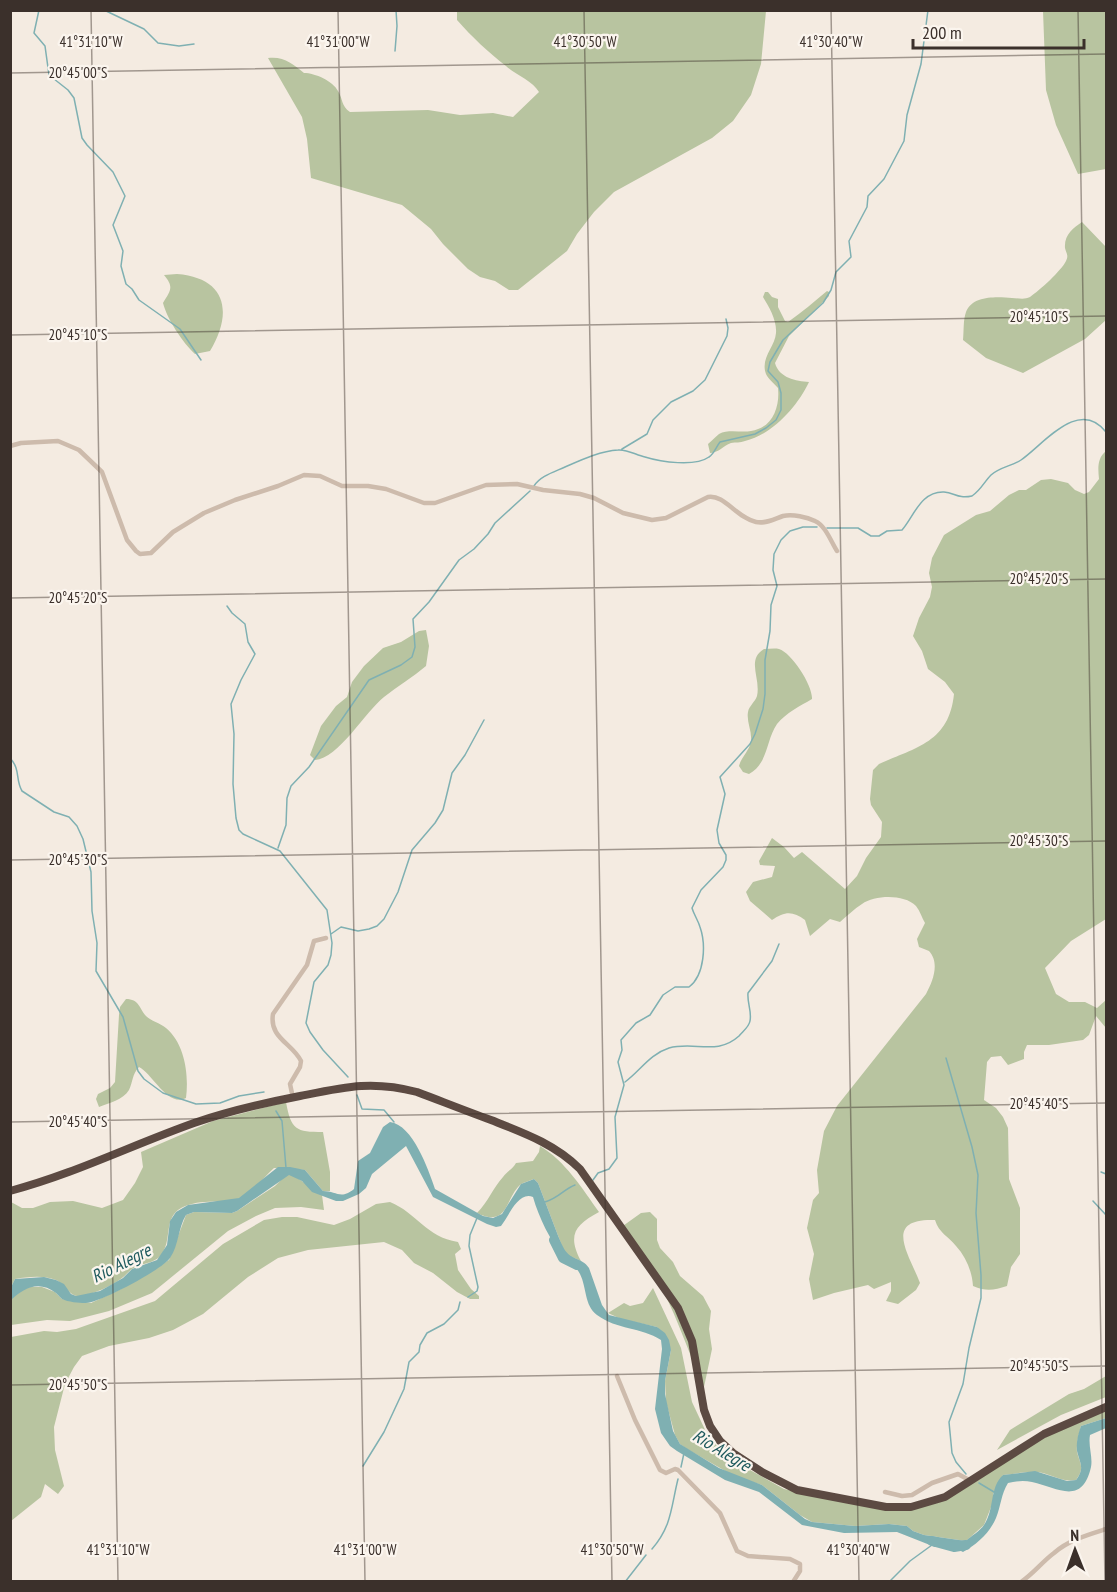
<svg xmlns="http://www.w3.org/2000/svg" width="1117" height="1592" font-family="'PT Sans Narrow',sans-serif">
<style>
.green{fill:#b8c4a0}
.water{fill:#7fb0b2}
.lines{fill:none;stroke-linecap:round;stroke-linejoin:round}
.stream{stroke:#7fb0b2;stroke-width:1.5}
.river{stroke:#7fb0b2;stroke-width:10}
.street{stroke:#cdbbac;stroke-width:4.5}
.highway{stroke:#5c4a42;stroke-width:8}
.ticks{fill:none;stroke:#3b302b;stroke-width:1.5;stroke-opacity:0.45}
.labels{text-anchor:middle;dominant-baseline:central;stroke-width:4.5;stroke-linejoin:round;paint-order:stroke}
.water-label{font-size:18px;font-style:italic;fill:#1f5a5e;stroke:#fbf5ee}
.ticks-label{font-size:15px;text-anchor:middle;fill:#3b302b;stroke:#fbf5ee;stroke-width:4.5;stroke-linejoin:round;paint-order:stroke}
</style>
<rect width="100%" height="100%" fill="#f4ebe1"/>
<path class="green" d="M457 11H766L761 64 751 95 733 121 712 138 614 192 594 212 577 234 567 251 518 290H509L495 281 480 277 468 269 443 244 431 229 402 205 311 178 307 139 302 117 268 58C284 56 293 64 304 73 315 73 333 81 338 91 343 99 341 106 350 112L428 110 460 115 493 113 513 117 539 92C533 81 516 75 506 66 488 52 472 37 457 20Z
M1043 11H1106V169L1078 174 1056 125 1046 90Z
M1082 222 1106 247V320L1085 339 1023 373 986 358 963 340C964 331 963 320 966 312 973 295 997 297 1012 298 1018 298 1024 300 1030 297 1040 290 1061 271 1066 261 1069 255 1066 253 1065 248 1064 235 1073 228 1082 222Z
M177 274C227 278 233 313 210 351L195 354C183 343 167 319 163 303 171 290 174 287 164 275Z
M827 291 829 292V296L789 336 775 363C779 378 796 381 809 382 797 407 773 434 745 441 740 443 736 442 731 443 723 446 718 453 710 453L708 444C712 441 715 437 719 434 728 429 742 433 751 431 773 428 780 406 778 388 774 383 768 379 766 374 760 358 775 347 776 333 777 320 769 307 763 297L765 292H768L772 297 778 299V307L785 321 788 322C802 312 814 302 827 291Z
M1106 451V919L1071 941 1045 968 1056 994 1069 1002H1085L1097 1008 1106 1000V1028L1096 1016 1089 1035 1083 1040 1049 1045H1027L1024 1052V1059L1008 1065 1001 1056 991 1057 987 1062 984 1100 996 1108 1003 1117 1008 1128 1009 1179 1020 1208V1254L1011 1267 1007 1286C994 1290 987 1292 973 1286 972 1271 966 1257 956 1246 948 1236 939 1233 935 1220 882 1218 909 1254 920 1283L916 1290 898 1304 886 1301 891 1291V1282L874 1289 868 1285 834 1293 813 1300 809 1279 814 1254 807 1228 813 1200 819 1193 817 1170 824 1131 837 1106 926 994C933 981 940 963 929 951L919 947 917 939 925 923C922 918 920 911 916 906 904 894 875 895 862 904 854 909 847 916 840 922L830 919 810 936 805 920C793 911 785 911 772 920L750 901 746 892 753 882 772 877 775 866 760 865 759 861 772 838 784 847 794 858 802 852 845 889 857 876 866 858 881 837 882 822 871 805 870 799 873 770 879 764C917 747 949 742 954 694L945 682 928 669 922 651 913 636 919 618 930 597 932 587 929 573 932 558 944 535 976 515 990 511 1009 495 1019 490H1026L1041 480 1051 479 1068 483 1075 490 1084 494 1089 492 1099 479C1098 469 1097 458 1106 451Z
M426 630 429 646 426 666C413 677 398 686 384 697 366 711 338 759 315 760L310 755 321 726 336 706 347 697 352 682 364 666 383 648 401 642 419 631Z
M764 649C769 649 775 648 779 649 792 653 813 686 812 699 800 706 786 713 777 724 766 740 768 764 749 774L743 772 739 766C741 758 747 753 750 745 754 734 746 723 748 712 749 706 755 702 757 696 761 678 746 660 764 649Z
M126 999C139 999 139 1008 146 1016 151 1021 160 1023 166 1028 185 1044 189 1075 186 1098 168 1108 152 1073 139 1067 132 1074 133 1082 129 1090 123 1100 109 1103 99 1107L96 1099 98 1094 110 1088 115 1082 119 1015 120 1007Z
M286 1102C291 1130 296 1132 323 1132L330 1172V1191H323L305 1170 274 1168C264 1177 253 1192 240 1198 221 1205 197 1197 178 1210 165 1220 171 1239 163 1252 157 1264 143 1262 132 1269 129 1271 126 1275 122 1278 110 1287 96 1293 81 1296 70 1298 65 1284 56 1280 43 1275 28 1277 15 1279L11 1287V1202L22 1208H33L50 1202 73 1201 102 1208 123 1200 135 1183 143 1167 141 1152 213 1121Z
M540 1146C565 1161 582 1188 599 1212 575 1225 567 1235 581 1261L567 1255 562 1246 538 1183 534 1179C529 1181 524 1182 520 1185 505 1199 508 1228 477 1213 488 1202 493 1188 503 1177 507 1171 513 1169 516 1163L533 1161 539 1152Z
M286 1175H293L322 1195 324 1210 301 1207 275 1208 256 1216 228 1231 152 1293 109 1311 70 1321 47 1320 11 1325 10 1300 22 1290 30 1287H42L55 1292 62 1299 91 1303 121 1289 169 1260 186 1215 194 1212 232 1213 237 1211 275 1186Z
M390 1202C417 1213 426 1237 458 1242L461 1249 455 1254 458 1270 471 1289 479 1296V1299H470L457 1292 433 1273 414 1263 402 1250 384 1242 308 1250 278 1258 248 1277 203 1314 173 1330 149 1338 109 1346 82 1356 74 1367 65 1384 54 1427 55 1450 64 1486 58 1494 45 1484 41 1497 11 1521V1337L44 1331 57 1332 76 1329 155 1301 223 1244 264 1220 282 1217H297L334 1225 350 1219 376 1204Z
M650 1212 657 1219V1240L660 1248 673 1262 680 1276 703 1296 711 1311 709 1329 712 1349 704 1387C689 1355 679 1321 662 1289 651 1267 634 1248 620 1228L641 1213Z
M653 1288 681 1348 692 1402 707 1434 716 1445 741 1465 784 1489 858 1505H925L1030 1443 1106 1409V1418L1081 1426C1079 1434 1076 1443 1077 1452 1080 1464 1085 1468 1076 1480 1060 1483 1048 1471 1033 1472 1023 1472 1013 1474 1003 1475L993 1494V1502L984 1525 966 1541 924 1535 913 1531 907 1526 889 1524 855 1526 812 1522 800 1515 762 1485 734 1476 687 1449 680 1444 675 1435 666 1402 665 1381 671 1350 657 1327 621 1319 608 1313 624 1303 630 1306 643 1303Z
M1106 1376V1397L1061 1415 997 1450 1010 1430 1069 1394 1084 1389Z"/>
<path class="water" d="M390 1122C413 1125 428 1169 435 1189L483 1216 493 1218 502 1214 521 1184 534 1179 538 1183 562 1246C572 1263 581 1256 589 1268L602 1305 609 1315 657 1327 665 1333 669 1340 671 1350 665 1381V1394L673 1431 680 1444 719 1468 762 1485 805 1519 812 1522 855 1526 889 1524 907 1526 913 1531 924 1535 966 1541C971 1536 980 1531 984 1525 995 1509 989 1488 1003 1475L1035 1471 1067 1481 1076 1480C1085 1468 1080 1464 1077 1451 1076 1443 1078 1434 1081 1426L1106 1418V1428L1090 1435C1088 1446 1093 1457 1091 1467 1082 1506 1058 1488 1032 1482 1024 1480 1016 1481 1008 1483 1001 1494 1001 1506 996 1518 989 1534 977 1544 963 1552L947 1544 935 1547 897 1532 844 1533 802 1525 759 1492 725 1480 677 1451 670 1446 661 1433 655 1409 662 1349 661 1340C641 1327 617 1330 597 1315 584 1305 587 1288 580 1274 577 1267 569 1264 564 1258 550 1240 539 1218 533 1197 518 1191 509 1216 501 1226L496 1227 487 1224 433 1197 406 1146 372 1174 366 1188 359 1194 343 1201H336L312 1192 302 1181 289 1175 237 1211 232 1213 194 1212 186 1215C178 1228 179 1245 170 1258 163 1269 98 1304 85 1303 79 1303 68 1302 62 1299 61 1298 57 1294 56 1293 39 1280 24 1288 11 1300V1287L15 1279 44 1277 56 1280 64 1284 71 1294 76 1296 100 1291 123 1278 132 1269 157 1260 167 1245 170 1221 176 1212 188 1205 239 1198 278 1167H290L305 1170 323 1191C336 1191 341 1200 354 1189L358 1161 370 1153 383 1127Z"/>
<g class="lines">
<path class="stream" d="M39 10 34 33 45 46 49 75 68 90 74 98 82 138 87 145 113 172 125 196 113 225 123 251 121 266 126 284 132 289 139 300 180 329 201 360
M104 10 144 29 158 43 179 46 194 44
M395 51 397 26 396 10
M622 449 647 434 653 420 671 402 693 391 705 380 727 336 728 328 726 319
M534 486C540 476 554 472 565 467 581 460 600 451 618 450 627 449 636 455 645 457 661 462 695 467 709 457 714 454 716 447 720 442L755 434 766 428 776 420 781 410V393L778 382 768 371 770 362 783 340 823 303 831 290 836 272 851 257 849 241 867 207 868 196 884 179 904 141 907 115 921 64 928 10
M827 528H858L871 536H879L887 531 902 530C914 516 921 491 944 492 955 493 958 499 972 496 981 490 984 482 991 475 1000 467 1012 466 1021 460 1044 444 1079 397 1106 432
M227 606 232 613 245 624 248 642 255 654 241 680 231 704 234 734 233 784 236 818 239 830 243 834 280 851 327 910 332 943 331 955 328 965 314 982 306 1023 310 1032 323 1050 348 1077
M10 758C21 770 15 779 22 791L54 812 69 817 77 826 83 839 91 872 92 911 97 943 96 971 123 1017 138 1071 144 1079 163 1093 196 1104 220 1103 239 1096 264 1092
M278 848 286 825 287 798 291 786 309 767 369 680 401 665 412 657 415 647 413 619 429 602 459 560 474 549 488 534 495 523 530 491
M331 934 341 927 358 931 369 929 377 926 384 919 398 892 412 850 435 823 443 810 452 773 465 755 484 720
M946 1058 972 1147 978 1175 976 1213 981 1275V1298L969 1348 963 1384 949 1422 952 1453 956 1462 966 1474
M625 1082C640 1071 650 1054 669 1048 695 1041 717 1056 739 1036 743 1031 749 1027 750 1021 752 1011 747 1003 748 993L772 961 779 944
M357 1095 362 1109 384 1110 394 1122
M276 1111 282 1121 286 1168
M1101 1172 1106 1174
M593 1180 598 1173 609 1169 617 1158 615 1117 624 1085 618 1062 622 1050 621 1040 636 1023 650 1015 663 995 675 987H689C705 975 706 944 700 927 698 920 694 915 692 908L701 890 723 867 726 860V855L719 843 717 830 725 794 720 777 750 744 755 734 763 709 765 694V660L770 631 771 605 777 586 773 570 774 554 781 540 790 531 803 527H817
M1093 1201 1106 1215
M545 1202C559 1198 564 1189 575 1185
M468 1297 477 1291 478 1287 469 1246 470 1235 477 1218
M363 1466 384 1432 404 1389 409 1362 419 1352 420 1345 427 1333 444 1324 458 1310 460 1302
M681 1467 684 1453
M979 1483 994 1492
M652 1549C672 1526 671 1507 678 1479
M625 1582 646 1555
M889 1582 910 1561 932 1545"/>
<path class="river" d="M554 1240 563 1258 577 1265
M932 1541 954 1547 966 1545"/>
<path class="street" d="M10 446 21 443 58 441 79 450 102 472 127 540 136 551 140 554 151 553 173 532 204 513 235 500 278 486 304 475 320 476 342 486H368L386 489 424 503H435L486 485 517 484 543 490 580 494 594 498 623 513 652 520 666 518 708 497C724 494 737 518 756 522 766 524 774 519 783 516 793 514 807 517 815 521 826 526 831 542 837 551
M293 1098 290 1084 300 1067 301 1061C292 1043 269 1038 273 1014L307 965 314 941 326 938
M617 1376 635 1420 660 1470 666 1473 675 1469 678 1470 720 1513 737 1551 748 1556 790 1559 800 1564V1571L793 1582
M885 1492 902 1496 912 1495 932 1483 958 1474 971 1481
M1021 1582C1034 1573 1042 1562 1054 1553 1069 1540 1087 1535 1106 1529"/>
<path class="highway" d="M10 1191C74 1174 132 1145 194 1123 229 1111 264 1103 300 1096 344 1087 372 1080 417 1092 441 1101 466 1111 491 1120 524 1133 555 1144 580 1169L678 1308 692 1341 704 1410 710 1426 720 1441 733 1453 762 1472 797 1490 886 1507H911L945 1497 1044 1434 1106 1407"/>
</g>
<path class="ticks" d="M91 10 118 1582M338 10 365 1582M584 10 612 1582M831 10 859 1582M1078 10 1105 1582M10 73 1106 54M10 335 1106 316M10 598 1106 579M10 860 1106 841M10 1122 1106 1103M10 1385 1106 1366"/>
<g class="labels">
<g class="water-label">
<text transform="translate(121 1263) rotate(-27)">Rio Alegre</text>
<text transform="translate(722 1450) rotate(31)">Rio Alegre</text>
</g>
</g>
<g class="ticks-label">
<text x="91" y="47">41°31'10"W</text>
<text x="338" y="47">41°31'00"W</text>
<text x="585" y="47">41°30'50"W</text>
<text x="831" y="47">41°30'40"W</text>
<text x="78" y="78">20°45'00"S</text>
<text x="1039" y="322">20°45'10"S</text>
<text x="78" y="340">20°45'10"S</text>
<text x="1039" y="584">20°45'20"S</text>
<text x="78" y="603">20°45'20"S</text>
<text x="1039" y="846">20°45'30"S</text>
<text x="78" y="865">20°45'30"S</text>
<text x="1039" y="1109">20°45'40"S</text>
<text x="78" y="1127">20°45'40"S</text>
<text x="1039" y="1371">20°45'50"S</text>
<text x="78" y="1390">20°45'50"S</text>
<text x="118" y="1555">41°31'10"W</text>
<text x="365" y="1555">41°31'00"W</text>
<text x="612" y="1555">41°30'50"W</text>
<text x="858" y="1555">41°30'40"W</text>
</g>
<rect width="1117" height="1592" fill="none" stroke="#3b302b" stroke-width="24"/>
<g transform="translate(1075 1550) rotate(359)" stroke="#fbf5ee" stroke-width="4.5" paint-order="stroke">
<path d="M0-4.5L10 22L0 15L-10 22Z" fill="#3b302b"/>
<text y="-9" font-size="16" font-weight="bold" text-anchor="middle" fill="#3b302b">N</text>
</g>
<path d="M913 39v9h171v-9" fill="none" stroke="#3b302b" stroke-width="3"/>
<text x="922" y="39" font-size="18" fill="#3b302b" stroke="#fbf5ee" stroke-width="4.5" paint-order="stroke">200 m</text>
</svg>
